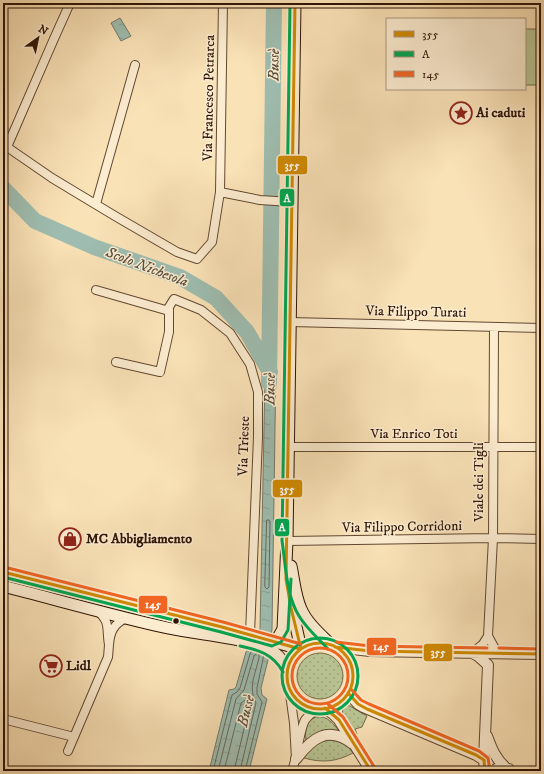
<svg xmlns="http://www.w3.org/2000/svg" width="544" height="774" font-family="'IM FELL DW Pica',serif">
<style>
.grass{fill:url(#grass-dots);stroke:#746c4c}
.pitch{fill:#b9c493;stroke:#746c4c}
.water{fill:url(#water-ripples);stroke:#72796b}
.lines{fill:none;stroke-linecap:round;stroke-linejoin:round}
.shore{stroke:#66685a;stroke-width:1}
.river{stroke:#9ebdb0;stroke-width:16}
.minor-casing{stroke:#624831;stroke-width:10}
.tertiary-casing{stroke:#624831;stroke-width:12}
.secondary-casing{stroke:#2f1404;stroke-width:13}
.minor{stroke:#fcecd0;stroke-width:8}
.tertiary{stroke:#fcecd0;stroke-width:10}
.secondary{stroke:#fcecd0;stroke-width:11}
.bus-1-casing{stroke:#fcecd0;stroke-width:6}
.bus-2-casing{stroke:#fcecd0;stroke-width:6}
.bus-3-casing{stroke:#fcecd0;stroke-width:6}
.bus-1{stroke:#cf8901;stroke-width:3}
.bus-2{stroke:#00a651;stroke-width:3}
.bus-3{stroke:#f26522;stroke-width:3}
.bus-dot{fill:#2f1404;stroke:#fcecd0;stroke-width:1.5}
.labels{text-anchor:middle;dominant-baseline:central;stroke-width:3;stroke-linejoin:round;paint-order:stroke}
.street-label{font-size:14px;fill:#2f1404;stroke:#fcecd0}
.poi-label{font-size:14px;font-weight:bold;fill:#2f1404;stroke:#fcecd0;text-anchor:start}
.water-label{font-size:15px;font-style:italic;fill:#564f40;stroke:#fcecd0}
.line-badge{stroke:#fcecd0;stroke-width:1.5}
.badge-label{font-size:11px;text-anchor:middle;font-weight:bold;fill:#fff}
</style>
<defs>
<pattern id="grass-dots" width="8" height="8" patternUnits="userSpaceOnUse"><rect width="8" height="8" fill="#b9c493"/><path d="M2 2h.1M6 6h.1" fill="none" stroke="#9fa87d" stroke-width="1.8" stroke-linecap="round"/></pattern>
<pattern id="water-ripples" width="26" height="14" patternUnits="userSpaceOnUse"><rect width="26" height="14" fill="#9ebdb0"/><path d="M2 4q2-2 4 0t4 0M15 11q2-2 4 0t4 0" fill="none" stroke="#88a296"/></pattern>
</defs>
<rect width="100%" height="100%" fill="#fae2b7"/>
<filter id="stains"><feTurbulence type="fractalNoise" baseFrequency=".005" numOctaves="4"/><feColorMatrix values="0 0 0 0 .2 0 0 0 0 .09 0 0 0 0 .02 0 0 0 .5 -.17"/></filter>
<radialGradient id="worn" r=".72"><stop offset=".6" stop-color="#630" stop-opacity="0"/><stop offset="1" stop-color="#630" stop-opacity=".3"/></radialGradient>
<path class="grass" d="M3 578 135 612V614L3 580Z
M297 676a23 23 0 1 1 46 0a23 23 0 1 1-46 0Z
M348 705 367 716 362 727 355 729 357 734 356 735 342 716 343 708Z
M316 717C328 715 333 724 340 732L306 741C305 731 305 721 316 717Z
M336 739 348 746 353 753C336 762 322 763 304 758 309 744 322 740 336 739Z"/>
<path class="pitch" d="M525 29H541V85H525Z"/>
<path class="water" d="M120 18 131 36 121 41 111 23Z
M264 362H276L272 629 268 660 261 688 262 695 267 699 249 771H209L229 690 234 689 236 687 246 652 260 630 265 378Z"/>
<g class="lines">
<path class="shore" d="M267 520H269L270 522 269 587 267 589 265 587Z
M213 771 232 695 237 692 240 688 250 654 252 650
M218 771 236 699 244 690 254 656 257 653 259 654V658C255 675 248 687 256 703L240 771
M224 771 241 703 247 699 250 704 234 771
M245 771 262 702 257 694V688L264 654"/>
<path class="river" d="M3 188 35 221 94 247 180 277 216 298 247 332 270 372
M269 383 274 3"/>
<g class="minor-casing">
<path id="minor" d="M70 3 53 41 7 147 52 178 115 216 177 252 197 259 212 242 220 192
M223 3 220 192 260 200 291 202
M96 204 135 65
M96 290 169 311
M290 322 541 328
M116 362 160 372 169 332V307L174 299 201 310 230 333 250 364 258 392V437L250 634
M288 447H541
M287 541 493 538 541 539
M98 611C111 623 106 629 109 645 110 631 114 624 126 618
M488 636 494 647 499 653
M472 653 483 644 488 636 493 538 494 327
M289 687 294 723 296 759
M3 719 74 737 108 657 109 645
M68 751 74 737
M292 771C297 758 299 731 305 720 308 716 313 712 317 709"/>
</g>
<g class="tertiary-casing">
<path id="tertiary" d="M335 647 370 651 541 654
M472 653 478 656 488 665 484 760 485 771
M348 693 358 704 363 707 476 755 484 760
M325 708 333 714 339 720 371 771
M487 736C492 750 496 759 506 768
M296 759C312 738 328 725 353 744
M493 771 498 768 509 769"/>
</g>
<g class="secondary-casing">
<path id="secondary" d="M291 566C294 580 295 596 301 609 307 623 320 634 331 645
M3 572 172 615 222 627 300 649
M3 586C58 600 113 616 168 628 201 635 235 636 266 648 276 652 283 660 287 669
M289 595 301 649
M272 641 278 638 283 629 287 541 295 3
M287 676a33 33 0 1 1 66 0a33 33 0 1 1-66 0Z"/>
</g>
<use href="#minor" class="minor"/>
<use href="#tertiary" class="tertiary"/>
<use href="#secondary" class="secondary"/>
<g class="bus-1-casing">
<path id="bus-1" d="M295 3 286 579 291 608 301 649
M3 572 222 627 300 649
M287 676a33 33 0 1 1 66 0a33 33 0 1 1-66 0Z
M335 647 370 651 541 654
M348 693 358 704 367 709 476 755 484 760 485 771
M325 708 339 720 371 771"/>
</g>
<g class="bus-2-casing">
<path id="bus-2" d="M290 3 282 541C286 566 286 595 299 616 307 629 318 638 328 649
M3 577 221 632 272 646 281 642 288 630 291 579
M282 676a38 38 0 1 1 76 0a38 38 0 1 1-76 0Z
M240 646C259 650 273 654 283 672"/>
</g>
<g class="bus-3-casing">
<path id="bus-3" d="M4 567 223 622 301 644
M336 642 370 646 487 648
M499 648 541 649
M292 676a28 28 0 1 1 56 0a28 28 0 1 1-56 0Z
M352 690 361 700 369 704 479 751 488 758 490 771
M328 704 343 717 375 768"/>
</g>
<use href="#bus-1" class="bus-1"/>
<use href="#bus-2" class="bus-2"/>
<use href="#bus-3" class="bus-3"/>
</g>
<defs>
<g id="sight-ring" transform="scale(1.15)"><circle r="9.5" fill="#fcecd0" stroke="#8f2418" stroke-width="1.5"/><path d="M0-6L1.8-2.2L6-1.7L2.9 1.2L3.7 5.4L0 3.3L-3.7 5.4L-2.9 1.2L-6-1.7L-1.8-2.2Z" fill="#8f2418"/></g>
<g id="shop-ring" transform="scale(1.15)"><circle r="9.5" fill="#fcecd0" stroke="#8f2418" stroke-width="1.5"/><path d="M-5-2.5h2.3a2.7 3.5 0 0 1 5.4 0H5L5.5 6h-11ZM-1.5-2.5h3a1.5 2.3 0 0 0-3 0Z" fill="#8f2418"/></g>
<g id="supermarket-ring" transform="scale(1.15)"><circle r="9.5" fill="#fcecd0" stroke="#8f2418" stroke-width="1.5"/><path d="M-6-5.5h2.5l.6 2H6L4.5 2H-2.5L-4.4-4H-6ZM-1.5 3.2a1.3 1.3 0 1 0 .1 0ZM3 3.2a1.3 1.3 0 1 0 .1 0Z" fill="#8f2418"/></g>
</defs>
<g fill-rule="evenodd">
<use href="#sight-ring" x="461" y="113"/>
<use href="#shop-ring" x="70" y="539"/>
<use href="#supermarket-ring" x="51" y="666"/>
</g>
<circle class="bus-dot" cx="176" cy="621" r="3.5"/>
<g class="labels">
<g class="street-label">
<text transform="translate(209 98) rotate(-89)">Via Francesco Petrarca</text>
<text transform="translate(416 312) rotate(1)">Via Filippo Turati</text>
<text x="414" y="434">Via Enrico Toti</text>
<text transform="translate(244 446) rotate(-88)">Via Trieste</text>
<text transform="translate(479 482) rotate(-90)">Viale dei Tigli</text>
<text transform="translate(402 527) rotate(-1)">Via Filippo Corridoni</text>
</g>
<g class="poi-label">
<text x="476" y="113">Ai caduti</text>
<text x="86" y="539">MC Abbigliamento</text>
<text x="66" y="666">Lidl</text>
</g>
<g class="water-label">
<text transform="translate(274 65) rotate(-89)">Bussè</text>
<text transform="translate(147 267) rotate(21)">Scolo Nichesola</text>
<text transform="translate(270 389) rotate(-89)">Bussè</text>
<text transform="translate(246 711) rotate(-76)">Bussè</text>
</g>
</g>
<g class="line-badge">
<rect x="277" y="155" width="31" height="20" rx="4" fill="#cf8901"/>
<rect x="279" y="188" width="16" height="19" rx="4" fill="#00a651"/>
<rect x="272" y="479" width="31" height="19" rx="4" fill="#cf8901"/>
<rect x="274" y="518" width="16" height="19" rx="4" fill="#00a651"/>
<rect x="138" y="595" width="30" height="19" rx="4" fill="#f26522"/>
<rect x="366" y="637" width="31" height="19" rx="4" fill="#f26522"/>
<rect x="423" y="643" width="30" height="19" rx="4" fill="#cf8901"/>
</g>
<g class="badge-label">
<text x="292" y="169">355</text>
<text x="287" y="202">A</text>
<text x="287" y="493">355</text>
<text x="282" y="531">A</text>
<text x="153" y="608">145</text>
<text x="381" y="650">145</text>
<text x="438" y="656">355</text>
</g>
<rect width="544" height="774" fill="none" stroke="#fae2b7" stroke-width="16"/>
<rect x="4" y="4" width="536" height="766" fill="none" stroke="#2f1404" stroke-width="2"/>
<rect x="8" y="8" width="528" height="758" fill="none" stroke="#2f1404"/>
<rect x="386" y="18" width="140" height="72" fill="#fcecd0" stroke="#aa967e"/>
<rect x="394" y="31" width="20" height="6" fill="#cf8901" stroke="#aa967e"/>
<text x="422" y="38" font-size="12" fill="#2f1404">355</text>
<rect x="394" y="51" width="20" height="6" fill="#00a651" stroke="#aa967e"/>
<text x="422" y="58" font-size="12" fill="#2f1404">A</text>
<rect x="394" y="71" width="20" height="6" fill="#f26522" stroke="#aa967e"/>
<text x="422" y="78" font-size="12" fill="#2f1404">145</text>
<g transform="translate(38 38) rotate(33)" stroke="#fcecd0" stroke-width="3" paint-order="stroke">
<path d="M0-3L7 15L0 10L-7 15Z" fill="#2f1404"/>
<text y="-6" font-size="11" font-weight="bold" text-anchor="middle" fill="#2f1404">N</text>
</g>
<rect width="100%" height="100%" filter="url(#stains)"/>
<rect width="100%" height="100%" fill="url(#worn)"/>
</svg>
